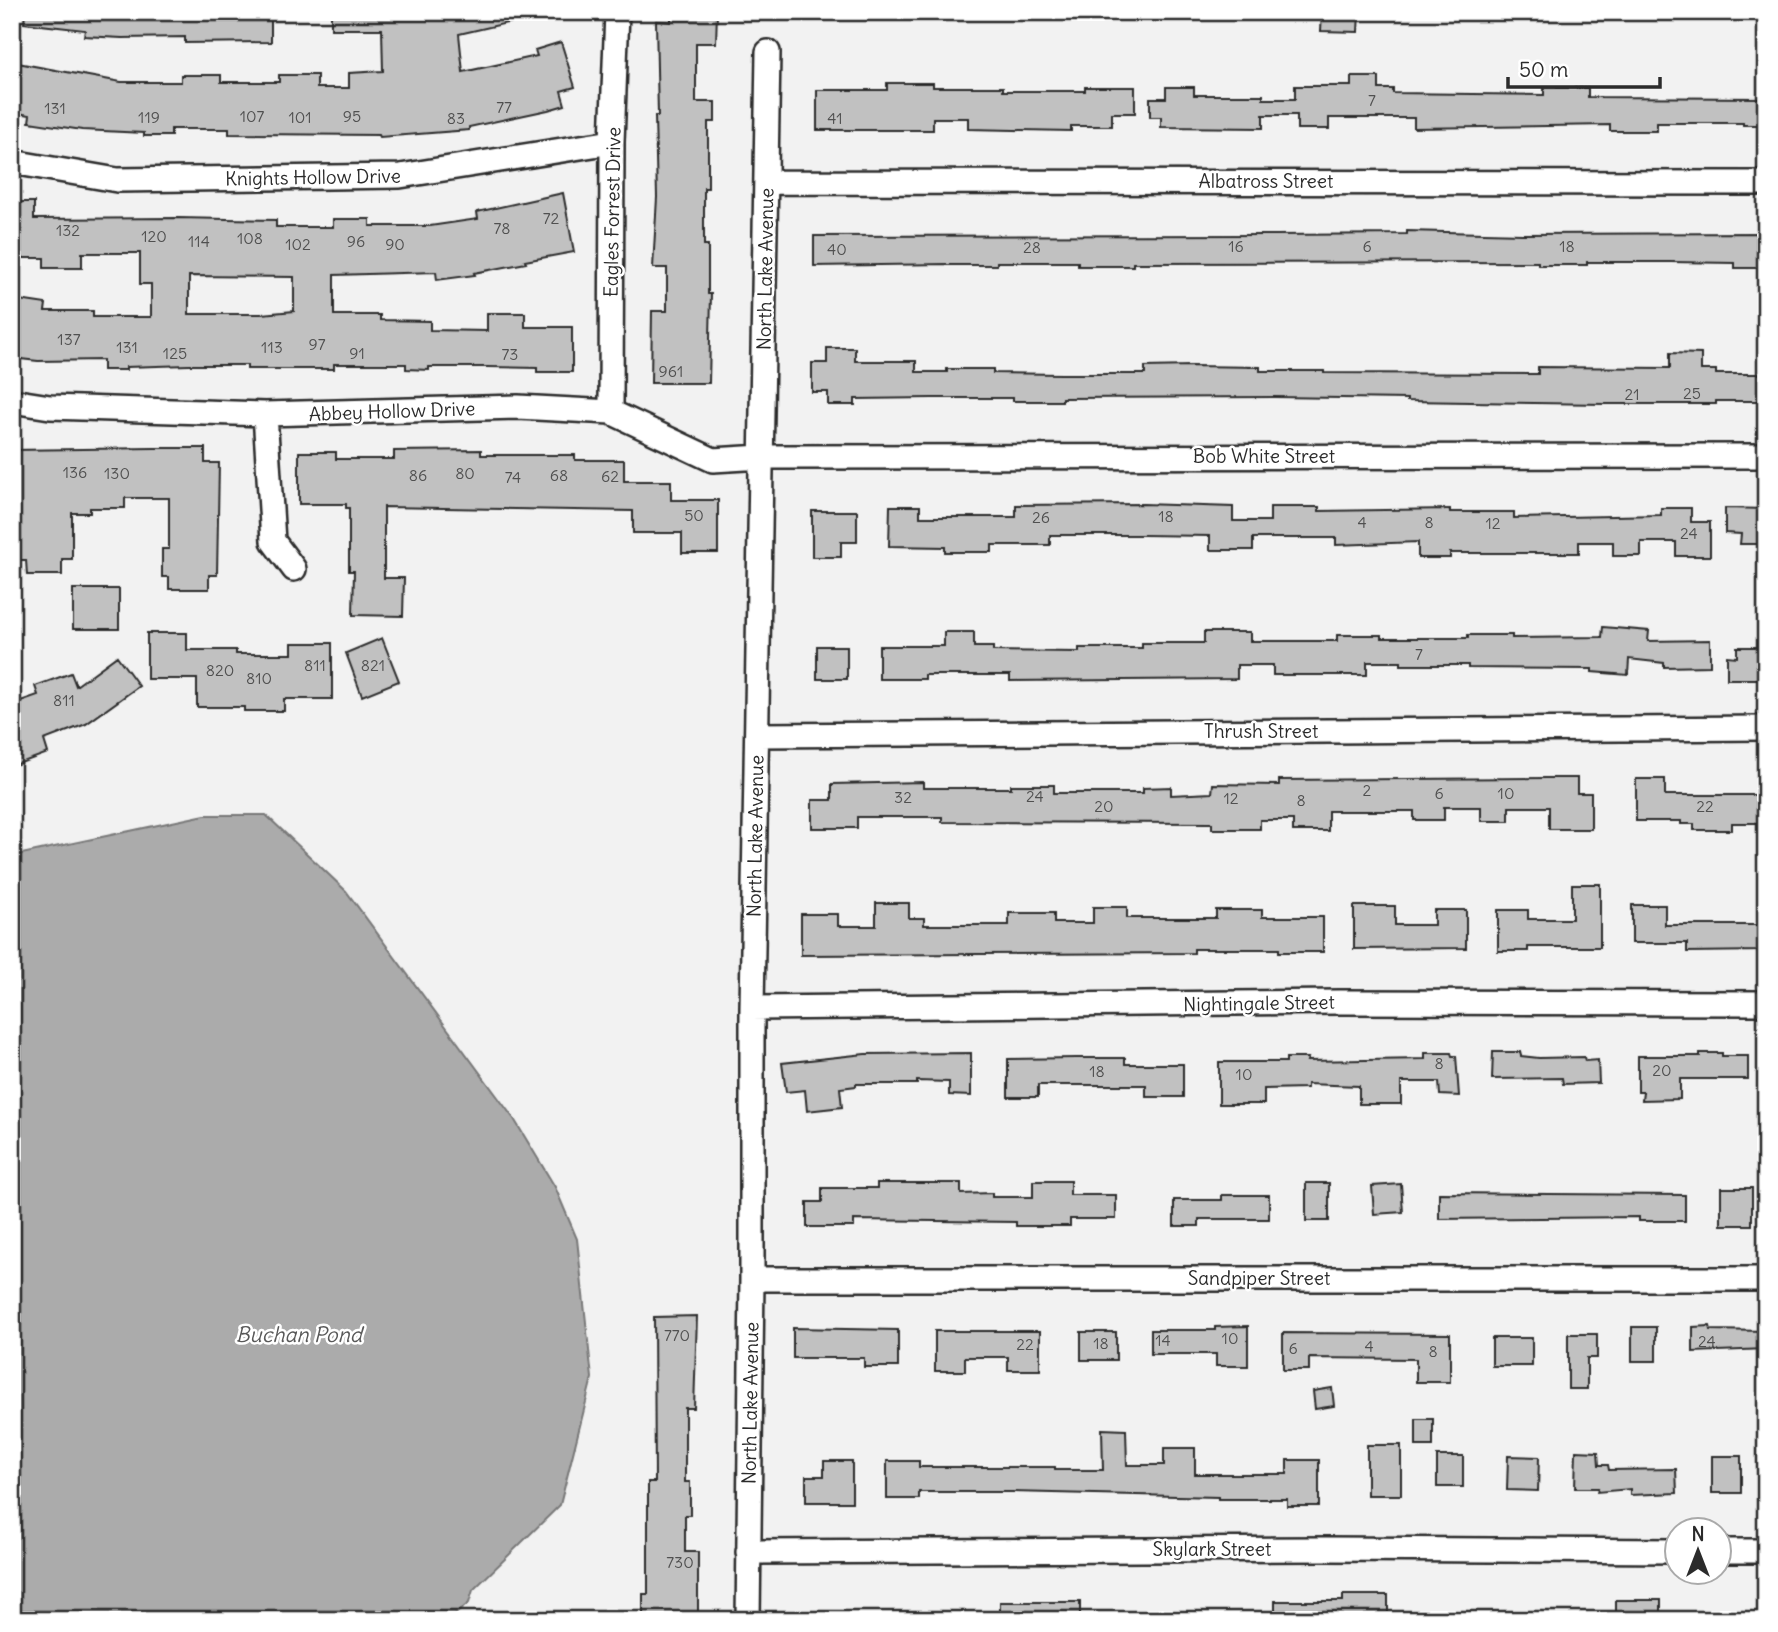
<svg xmlns="http://www.w3.org/2000/svg" width="1778" height="1632" font-family="Delius,sans-serif">
<style>
.water{fill:#ababab;stroke:#787878;stroke-width:2}
.building{fill:#c1c1c1;stroke:#2b2b2b;stroke-width:2;fill-rule:evenodd}
.lines{fill:none;stroke-linecap:round;stroke-linejoin:round}
.street-casing{stroke:#2b2b2b;stroke-width:28}
.street{stroke:#fff;stroke-width:23}
.labels{text-anchor:middle;dominant-baseline:central;stroke-width:5;stroke-linejoin:round;paint-order:stroke}
.number-label{font-size:16px;fill:#505050}
.street-label{font-size:19px;fill:#2b2b2b;stroke:#fff}
.water-label{font-size:21px;font-style:italic;fill:#585858;stroke:#fff}
</style>
<rect width="100%" height="100%" fill="#f2f2f2"/>
<filter id="ink" filterUnits="userSpaceOnUse"><feTurbulence type="fractalNoise" baseFrequency=".0143" numOctaves="2"/><feDisplacementMap in="SourceGraphic" scale="14" xChannelSelector="R" yChannelSelector="G"/><feConvolveMatrix kernelMatrix="1 2 1 2 8 2 1 2 1" color-interpolation-filters="sRGB"/></filter>
<g filter="url(#ink)">
<path class="water" d="M205 815H266L346 891 514 1119 555 1187 577 1239 592 1378 560 1505 473 1590 469 1603 448 1620H12V856Z"/>
<path class="building" d="M25 12H271V42L185 43V37L122 38 84 36 85 30 24 23Z
M331 12H524L525 19 459 34 463 72 537 56 535 50 561 42 575 87 561 91 565 105 548 110 469 127V130L380 137 379 135 229 134V129H171V136H144V133L82 130 29 122 30 115 12 112V62L121 82H181V75H221V82H279V75H317V88H349V73L383 71 382 29H331Z
M671 12H717L716 43H696V102H715V122H708V188H704V245H708V294H711L709 383H651L652 311H667V268H653L657 197 655 116H658L656 21 671 22Z
M1322 12H1359L1358 32 1321 31Z
M1351 77H1379V89H1393V93L1544 95V88H1588V97L1766 98V125H1743V123H1657V131H1610V125L1414 128V118H1329V129H1297V115H1263V128L1161 127V117H1150V98H1166V87H1194V95H1263V99H1295V86H1351Z
M887 83H933V87H1003V91H1085V87H1135V113H1112V126H1071V131L968 129V118H933V130H817V90H887Z
M563 193 574 252 525 261 526 263 474 273 475 275 437 280 436 272 334 275V315H380V320L430 321V330L487 331V313H525V327H572V372H537V368L487 367H429V370L406 369V364H334V369H247V365H189L126 367V370H103V360L38 361 12 358V299L46 304 45 311H93V317H151V284H140V253H82V268H44V258H12V202H34V219L178 218 276 220V227H333V219H370V226H430L478 219 477 212ZM189 276 294 277V311L261 314H189Z
M1407 231 1522 234 1766 233V268H1735V263L1670 262H1587V265H1538V262L1133 263V266H1078V262H997V265H946V264L814 266V236L1275 235 1407 234Z
M827 348H855V361H916V372H947V369H993V373L1062 374H1145V367L1192 366 1260 367V371H1324V373L1538 374V367L1670 368V353L1701 354V370H1716V374H1766V401H1716V404H1605L1407 401V399L1275 397 1062 398V401H1013V398H932L855 399V405H828V392H812V363H827Z
M154 448H205V463H219L217 575H209V589H169V577H162V549H169V498H125V508H90V513H72V559H62V575H27L26 560H13L12 450Z
M481 450V455H575V460H624V481H671V500H718V553H682V533H633V511L384 507V578H404L403 616 353 615 354 571H349V508H346V504H299V452H336V459H394V451Z
M1143 504 1233 507V521H1270V507H1319V511L1450 509V512H1514V518L1661 515V508H1691V522H1710V556H1676V542H1641V556H1613V542H1579V553H1450V558H1418V542L1336 545V538H1253V550H1210V536L1143 535H1050V545H992V552H945V547L889 546 890 506H920V517H1016V505Z
M1725 508 1766 509V544H1740L1741 534 1725 533Z
M812 511H857V542H841V557H812Z
M73 589H119V629H73Z
M1603 627 1649 631 1648 641 1710 640V666L1664 667V663L1629 659 1628 675 1592 672V669L1468 668V665H1401V662H1367V675H1273V665H1237V679L1010 681V675H925V679H879V646H944V632H974V647H993V651L1079 652V648H1142V643H1204V632H1250V641H1337V635H1382V638H1468V635H1512V638L1602 637Z
M147 633H187V650H236V654H292V643H332V699H284V711H244V707H197V679H147Z
M382 638 399 681 362 696 346 653Z
M817 646H847V679H817Z
M1737 647H1766V679H1727V656L1737 657Z
M117 656 139 686 86 724 44 740 48 753 12 766V704L38 695 35 686 71 673 76 686Z
M1549 778H1577V793H1591V829H1549V807H1509V821H1481V807H1444V820H1414V811H1328V831H1293V820H1260V829H1212V823L942 822V817H857V828H812V800H832V784L923 782V788H1011V785H1054V793H1143V788L1171 787V795L1212 793 1213 784 1279 785V780Z
M1636 779H1665V795H1766V823H1732V830H1694V824H1681V821H1636Z
M1572 884H1600V947H1528V951H1498V910H1528V919H1572Z
M876 903H909V918H924V925H1009V913H1054V923H1093V907H1127V918H1216V910H1262V917H1323V952H1279V949H1194V953L801 955V914H838V926H876Z
M1632 905H1665V925H1766V951L1687 952V943H1632Z
M1354 906H1395V925H1434V910H1466V948L1354 949Z
M1493 1052H1520L1521 1056 1539 1058 1584 1057 1585 1061 1598 1060 1599 1083 1563 1084 1562 1078 1492 1079Z
M971 1053V1096L949 1095V1082L917 1081V1084H856V1086L840 1088 842 1107 807 1111 805 1090 786 1092 782 1063 865 1054Z
M1425 1053H1451L1452 1056H1456L1459 1096 1440 1095 1439 1082H1401V1104H1359V1086L1307 1084V1088L1264 1089V1104H1219V1062H1286V1058H1308L1307 1061 1425 1059Z
M1700 1053H1722V1056H1748V1079H1680V1099L1642 1100 1643 1092H1638V1056H1700Z
M1076 1058H1125V1064H1183V1097H1146V1085H1038V1097H1008V1059Z
M1033 1181H1070V1195H1116V1219H1070V1226H1016V1222L854 1220V1227H807V1202H822V1188H877V1183H961V1194L992 1193V1197H1033Z
M1306 1183H1329V1221H1306Z
M1401 1184 1403 1212 1374 1214 1372 1186Z
M1721 1188H1752V1225H1721Z
M1439 1193 1685 1195V1221H1639V1217L1439 1219Z
M1222 1195H1269V1219H1199V1226H1174V1200H1222Z
M697 1316 694 1408H685V1482H690V1515H685V1552H698V1616H683V1620H643V1594H648V1482H655L654 1317Z
M1248 1326V1366H1216V1354H1151V1330H1215V1327Z
M1710 1326 1711 1330 1766 1331V1349L1693 1352V1327Z
M1632 1327H1656V1361H1632Z
M793 1328 898 1330V1367H864V1358H793Z
M935 1331H1040V1370H1008V1357H965V1371H935Z
M1081 1332H1116V1360H1081Z
M1283 1333 1450 1334V1382H1416V1359L1309 1358V1370H1283Z
M1568 1334H1597V1358H1587V1389H1568Z
M1492 1338H1532V1366H1492Z
M1332 1388 1334 1406 1315 1409 1313 1391Z
M1416 1419H1433V1446H1416Z
M1102 1429 1126 1430 1127 1465H1164V1448H1195V1474H1287V1460H1319V1506H1287V1499H1218V1497L1011 1492H919V1499H887V1461H919V1467H1055V1470H1103Z
M1367 1445H1401V1495H1367Z
M1576 1451 1598 1452 1599 1465H1608L1609 1470 1676 1469 1677 1493 1630 1495V1489L1597 1492 1598 1488H1575Z
M1437 1456H1463V1487H1437Z
M1508 1456 1539 1457 1538 1491 1507 1490Z
M1712 1456H1741V1493H1712Z
M824 1461H852V1502H806V1476H824Z
M1343 1595H1388V1620H1275V1601H1343Z
M1616 1600H1661V1620H1616Z
M1000 1602H1080V1620H1000Z"/>
<g class="lines">
<g class="street-casing">
<path id="street" d="M12 162 117 180 400 176 612 142
M766 182 1766 183
M12 401 50 407 265 414 518 407 611 412 713 460 762 457 1766 456
M611 412 612 142 617 12
M265 414 273 541 294 569
M757 735 1766 728
M752 1008 1340 1002 1766 1003
M752 1279H1766
M1718 1551H1766
M748 1552 1326 1549 1676 1551
M748 1620 752 1279V1008L768 52"/>
</g>
<use href="#street" class="street"/>
</g>
</g>
<g class="labels">
<g class="number-label">
<text x="1372" y="100">7</text>
<text x="504" y="107">77</text>
<text x="55" y="108">131</text>
<text x="252" y="116">107</text>
<text x="352" y="116">95</text>
<text x="149" y="117">119</text>
<text x="300" y="117">101</text>
<text x="456" y="118">83</text>
<text x="835" y="118">41</text>
<text x="551" y="218">72</text>
<text x="502" y="228">78</text>
<text x="68" y="230">132</text>
<text x="154" y="236">120</text>
<text x="250" y="238">108</text>
<text x="199" y="241">114</text>
<text x="356" y="241">96</text>
<text x="298" y="244">102</text>
<text x="395" y="244">90</text>
<text x="1236" y="246">16</text>
<text x="1367" y="246">6</text>
<text x="1567" y="246">18</text>
<text x="1032" y="247">28</text>
<text x="837" y="249">40</text>
<text x="69" y="339">137</text>
<text x="317" y="344">97</text>
<text x="127" y="347">131</text>
<text x="272" y="347">113</text>
<text x="175" y="353">125</text>
<text x="357" y="353">91</text>
<text x="510" y="354">73</text>
<text x="671" y="371">961</text>
<text x="1692" y="393">25</text>
<text x="1632" y="394">21</text>
<text x="75" y="472">136</text>
<text x="117" y="473">130</text>
<text x="465" y="473">80</text>
<text x="418" y="475">86</text>
<text x="559" y="475">68</text>
<text x="610" y="476">62</text>
<text x="513" y="477">74</text>
<text x="694" y="515">50</text>
<text x="1166" y="516">18</text>
<text x="1041" y="517">26</text>
<text x="1362" y="522">4</text>
<text x="1429" y="522">8</text>
<text x="1493" y="523">12</text>
<text x="1689" y="533">24</text>
<text x="1419" y="654">7</text>
<text x="315" y="665">811</text>
<text x="373" y="665">821</text>
<text x="220" y="670">820</text>
<text x="259" y="678">810</text>
<text x="64" y="700">811</text>
<text x="1367" y="790">2</text>
<text x="1439" y="793">6</text>
<text x="1506" y="793">10</text>
<text x="1035" y="796">24</text>
<text x="903" y="797">32</text>
<text x="1231" y="798">12</text>
<text x="1301" y="800">8</text>
<text x="1104" y="806">20</text>
<text x="1705" y="806">22</text>
<text x="1439" y="1063">8</text>
<text x="1662" y="1070">20</text>
<text x="1097" y="1071">18</text>
<text x="1244" y="1074">10</text>
<text x="677" y="1335">770</text>
<text x="1230" y="1338">10</text>
<text x="1163" y="1340">14</text>
<text x="1707" y="1341">24</text>
<text x="1101" y="1343">18</text>
<text x="1025" y="1344">22</text>
<text x="1369" y="1346">4</text>
<text x="1293" y="1348">6</text>
<text x="1433" y="1351">8</text>
<text x="680" y="1562">730</text>
</g>
<g class="street-label">
<text transform="translate(313 177) rotate(-1)">Knights Hollow Drive</text>
<text x="1266" y="181">Albatross Street</text>
<text transform="translate(612 212) rotate(-89)">Eagles Forrest Drive</text>
<text transform="translate(765 269) rotate(-89)">North Lake Avenue</text>
<text transform="translate(392 411) rotate(-2)">Abbey Hollow Drive</text>
<text x="1264" y="456">Bob White Street</text>
<text x="1261" y="731">Thrush Street</text>
<text transform="translate(755 836) rotate(-89)">North Lake Avenue</text>
<text transform="translate(1259 1003) rotate(-1)">Nightingale Street</text>
<text x="1259" y="1278">Sandpiper Street</text>
<text transform="translate(750 1403) rotate(-89)">North Lake Avenue</text>
<text x="1212" y="1549">Skylark Street</text>
</g>
<g class="water-label">
<text x="299" y="1334">Buchan Pond</text>
</g>
</g>
<rect width="1778" height="1632" fill="none" stroke="#fff" stroke-width="42"/>
<rect x="21" y="21" width="1736" height="1590" fill="none" stroke="#2b2b2b" stroke-width="2.5" filter="url(#ink)"/>
<g transform="translate(1698 1551)"><circle r="33" fill="#ffffff" stroke="#aaaaaa" stroke-width="2"/>
<path d="M0-5L12 26L0 18L-12 26Z" fill="#2b2b2b"/>
<text y="-10" font-size="19" font-weight="bold" text-anchor="middle" fill="#2b2b2b">N</text>
</g>
<path d="M1508 77v10h152v-10" fill="none" stroke="#2b2b2b" stroke-width="3.5"/>
<text x="1519" y="77" font-size="21" fill="#2b2b2b" stroke="#ffffff" stroke-width="5" paint-order="stroke">50 m</text>
</svg>
